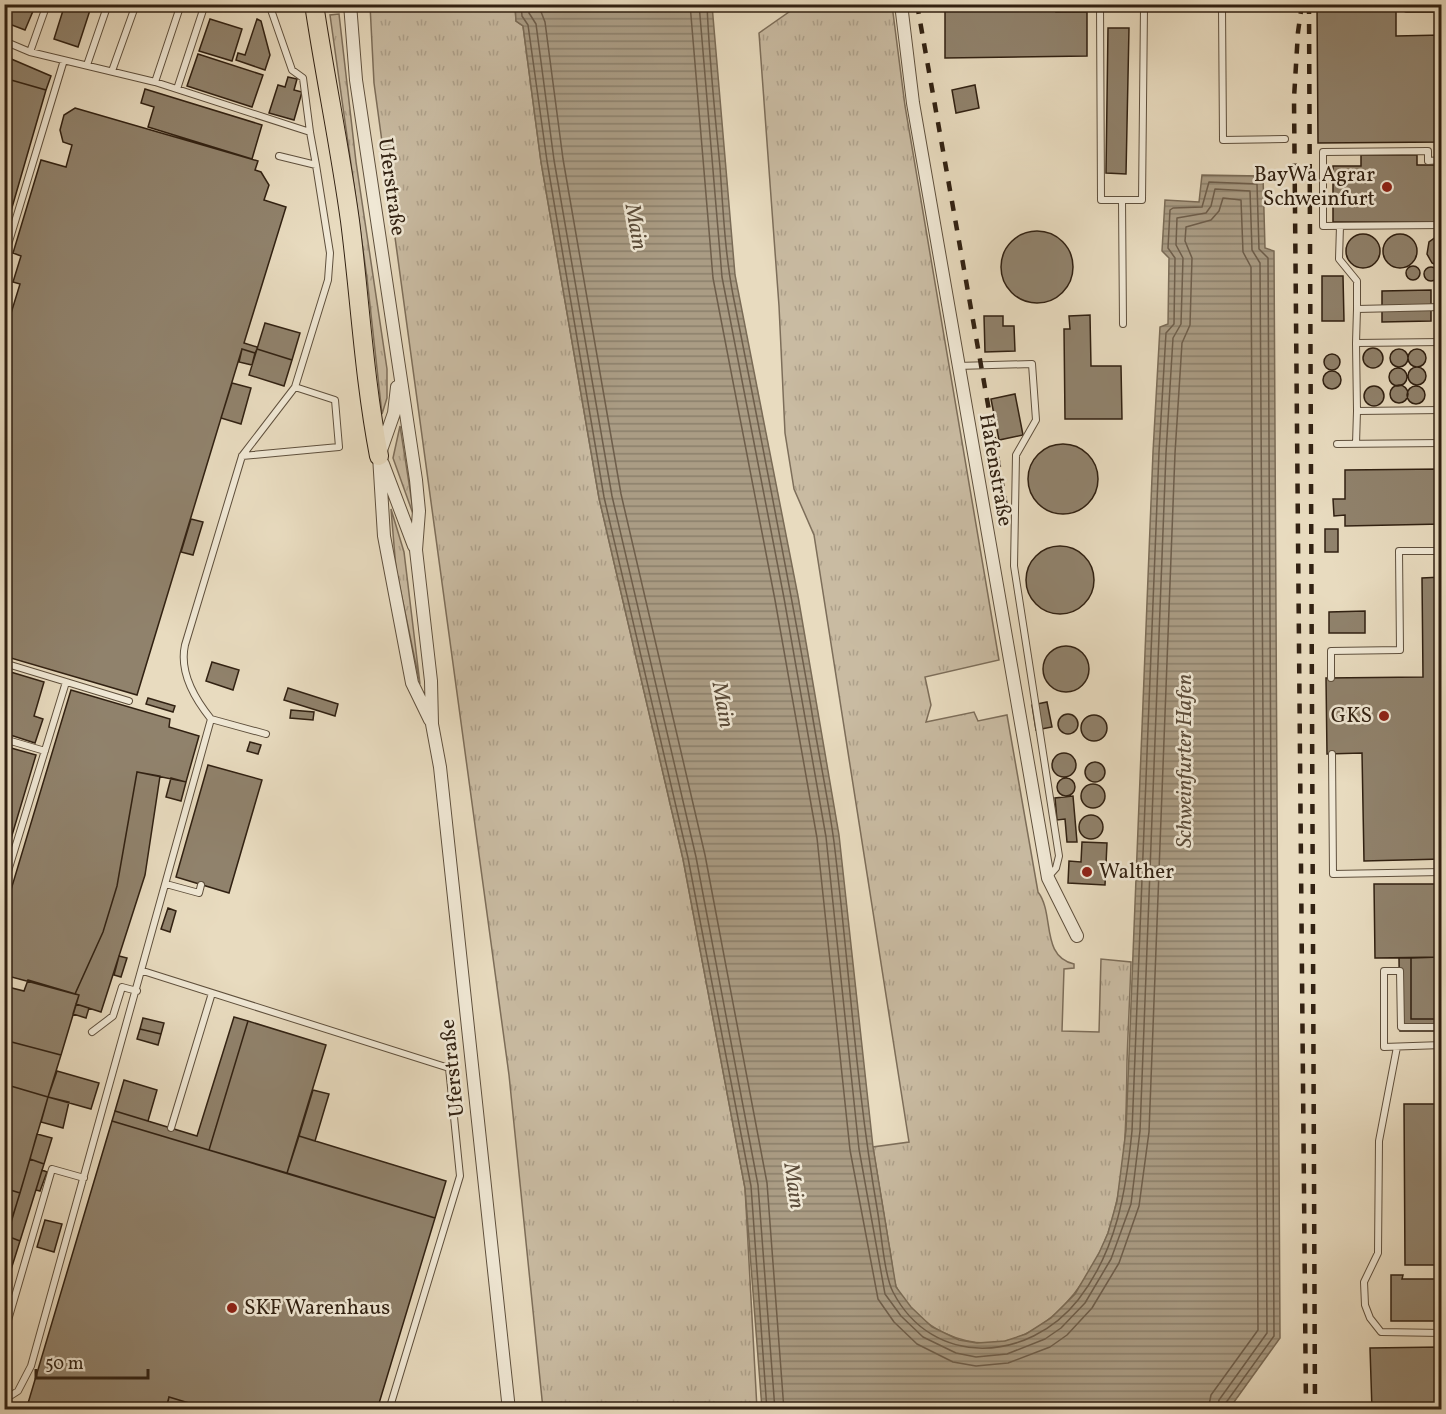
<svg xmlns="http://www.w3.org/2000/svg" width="1446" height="1414" font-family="Vollkorn,serif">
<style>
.grass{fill:url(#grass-tufts);stroke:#7d6e5a;stroke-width:1.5}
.water{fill:url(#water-rules);stroke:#7a6b56;stroke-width:1.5}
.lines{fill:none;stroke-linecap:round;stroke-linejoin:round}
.shore{stroke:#6e5e4b;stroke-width:1.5}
.building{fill:#90826c;stroke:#312112;stroke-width:1.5}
.service-casing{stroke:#5f503d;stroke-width:8}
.minor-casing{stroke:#5f503d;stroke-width:14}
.primary-casing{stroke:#312112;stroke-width:20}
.service{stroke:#f0e8d5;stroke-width:6}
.minor{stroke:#f0e8d5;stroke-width:12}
.primary{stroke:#e8dbbf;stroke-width:18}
.rail{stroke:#312112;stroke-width:4.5;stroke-dasharray:10 10;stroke-linecap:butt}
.poi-dot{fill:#8f2418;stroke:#f0e8d5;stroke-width:2}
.labels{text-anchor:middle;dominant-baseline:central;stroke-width:5;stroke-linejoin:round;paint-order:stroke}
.poi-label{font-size:21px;fill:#312112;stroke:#f0e8d5;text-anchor:end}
.street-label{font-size:21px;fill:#312112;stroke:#f0e8d5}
.water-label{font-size:22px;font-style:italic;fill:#5b4c3a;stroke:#f0e8d5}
</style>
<defs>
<pattern id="grass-tufts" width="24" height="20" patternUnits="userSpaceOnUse" patternTransform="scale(1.5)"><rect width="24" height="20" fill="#c9bba2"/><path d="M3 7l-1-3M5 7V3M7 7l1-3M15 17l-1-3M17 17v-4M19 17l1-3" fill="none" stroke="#ada08a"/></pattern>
<pattern id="water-rules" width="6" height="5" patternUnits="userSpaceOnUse" patternTransform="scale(1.5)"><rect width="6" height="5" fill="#aa9c84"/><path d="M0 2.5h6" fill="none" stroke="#8b7f6b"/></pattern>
</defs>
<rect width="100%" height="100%" fill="#e8dbbf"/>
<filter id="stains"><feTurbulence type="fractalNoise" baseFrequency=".00333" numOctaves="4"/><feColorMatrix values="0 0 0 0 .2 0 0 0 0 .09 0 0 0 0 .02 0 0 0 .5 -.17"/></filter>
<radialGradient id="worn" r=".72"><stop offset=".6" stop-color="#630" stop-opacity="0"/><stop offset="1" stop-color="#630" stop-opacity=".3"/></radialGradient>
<path class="grass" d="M370 5H515L516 21 523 26 541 162 599 498 683 859 745 1188 757 1409H543L509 1075 374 83Z
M799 5H892L905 106 999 660 925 677 931 705 926 722 974 712 978 721 1007 715 1038 892C1055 914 1040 956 1074 964V968L1064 969 1062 1031 1099 1032 1101 959 1131 962C1130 995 1128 1029 1127 1062 1126 1119 1127 1178 1108 1233 1083 1300 1022 1369 944 1333 926 1324 903 1305 896 1286 892 1274 892 1258 889 1246 884 1213 878 1180 873 1147L909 1142 814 535 794 489 785 433 779 306 759 33Z
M339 14 356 162 387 369V398L382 414 367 278 330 15Z
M400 426 413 509 412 511 393 458Z
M391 509 404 552 420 684 396 569Z"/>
<path class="water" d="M515 5H712L735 275 798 596 839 835 873 1147 896 1287 911 1307 932 1327 959 1340 977 1343 1005 1341 1026 1334 1051 1318 1075 1294 1099 1253 1108 1233 1117 1201 1126 1130 1153 452 1160 327 1168 324 1169 258 1162 251 1165 200 1199 202 1202 175 1263 176 1265 248 1274 251 1280 1338 1229 1409H762L745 1188 683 859 599 498 541 162 523 26 516 21Z"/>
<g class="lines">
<path class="shore" d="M521 4 522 16 528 25 547 161 604 497 688 858 751 1186 767 1410
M529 4V13L536 24 554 160 612 496 696 857 758 1185 775 1410
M538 4 545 22 563 159 621 494 705 855 767 1183 784 1410
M690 4 713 278 775 600 817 838 850 1150 878 1299 894 1322 917 1344 953 1362 976 1366 1008 1363 1050 1347 1067 1335 1092 1308 1119 1263 1139 1206 1149 1132 1175 453 1182 343 1190 325 1192 258 1185 241 1186 227 1211 220 1219 211 1223 198 1241 200 1243 252 1251 267 1258 1330 1211 1395 1208 1410
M699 4 722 277 784 598 826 837 859 1149 885 1294 901 1316 923 1337 956 1353 976 1357 1007 1354 1045 1339 1061 1328 1085 1303 1111 1259 1131 1204 1140 1131 1166 453 1173 338 1181 324 1183 258 1176 245 1177 218 1206 213 1211 206 1215 189 1250 191 1252 250 1260 263 1267 1333 1219 1400 1217 1410
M707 4C709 59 715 113 720 167 723 209 725 253 733 295 760 432 787 569 811 707 818 752 828 797 834 842 849 964 856 1087 877 1208 881 1229 884 1275 893 1292 933 1369 1029 1362 1078 1300 1117 1250 1126 1191 1132 1131L1159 452 1166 333 1174 324 1175 258 1168 248 1170 210 1173 208 1202 207 1209 182 1257 184 1259 249 1268 258 1274 1336 1225 1404 1224 1410"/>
</g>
<path class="building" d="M4 4H36L25 30 4 22Z
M65 4H92L78 47 54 39Z
M945 4H1056V12H1087V56L945 58Z
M1317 4H1396V36L1442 35V142L1318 143Z
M210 19 242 29 232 61 199 51Z
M257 19 261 21 270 55 265 70 236 60 238 53 245 55Z
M1108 28H1129L1126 174 1106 173Z
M198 54 263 75 252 107 187 86Z
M9 58 51 76 46 90 4 78Z
M288 77 297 79 294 90 302 92 294 120 269 113 278 85 285 87Z
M4 78 46 90 11 211 4 209Z
M975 85 979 108 956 113 952 90Z
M145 89 262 125 252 159 148 127 154 107 141 103Z
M75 108 258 161 255 170 261 172 269 185 264 200 286 207 244 343 257 347V349L255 353 242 349 137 695 4 656V336L20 284 13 282 21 256 13 253 41 160 66 167 72 145 63 142 60 130 64 115Z
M1361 155H1417V165H1438V169H1442V205H1438V222H1333V166H1361Z
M1001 267a36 36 0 1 1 72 0a36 36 0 1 1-72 0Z
M1383 251a17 17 0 1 1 34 0a17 17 0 1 1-34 0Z
M1346 251a17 17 0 1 1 34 0a17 17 0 1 1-34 0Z
M1440 234H1442V268L1432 263 1427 254 1429 242Z
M1406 273a7 7 0 1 1 14 0a7 7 0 1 1-14 0Z
M1424 274a7 7 0 1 1 14 0a7 7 0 1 1-14 0Z
M1322 276H1343L1344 321H1322Z
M1431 290V321L1382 322V291Z
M1090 315 1091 366H1121L1122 419H1065L1064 329H1070L1069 316Z
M984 316H1003V326H1014L1015 351 985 352Z
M265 323 300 333 292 360 257 349Z
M1363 358a10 10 0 1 1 20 0a10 10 0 1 1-20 0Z
M242 349 255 353 252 365 239 362Z
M257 349 292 360 284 386 249 375Z
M1408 358a9 9 0 1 1 18 0a9 9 0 1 1-18 0Z
M1390 358a9 9 0 1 1 18 0a9 9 0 1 1-18 0Z
M1324 362a8 8 0 1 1 16 0a8 8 0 1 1-16 0Z
M1408 376a9 9 0 1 1 18 0a9 9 0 1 1-18 0Z
M1389 377a9 9 0 1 1 18 0a9 9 0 1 1-18 0Z
M1323 380a9 9 0 1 1 18 0a9 9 0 1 1-18 0Z
M232 383 251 388 241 424 221 418Z
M1390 394a9 9 0 1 1 18 0a9 9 0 1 1-18 0Z
M1364 396a10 10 0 1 1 20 0a10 10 0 1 1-20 0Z
M1407 395a9 9 0 1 1 18 0a9 9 0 1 1-18 0Z
M1015 394 1023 435 999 440 991 399Z
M1028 479a35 35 0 1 1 70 0a35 35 0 1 1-70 0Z
M1442 469V524L1345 526V515L1334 516 1333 499H1345V470Z
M191 519 203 522 193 555 181 552Z
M1325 529H1338V552H1325Z
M1026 580a34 34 0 1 1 68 0a34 34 0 1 1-68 0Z
M1442 577V859L1364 861 1362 753 1327 754 1326 678 1423 677 1422 578Z
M1365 611V633H1329V612Z
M1043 669a23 23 0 1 1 46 0a23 23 0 1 1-46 0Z
M212 662 239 670 233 690 206 681Z
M4 670 44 682 34 716 43 719 35 743 4 733Z
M288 688 338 704 335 716 284 700Z
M71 690 170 719 169 727 199 736 186 782 137 772 117 886 103 932 75 994 4 975V913Z
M148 698 175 706 173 712 146 704Z
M1047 702 1052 727 1036 730 1032 705Z
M291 710 314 712 313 720 290 718Z
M1058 724a10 10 0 1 1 20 0a10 10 0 1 1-20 0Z
M1081 728a13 13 0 1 1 26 0a13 13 0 1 1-26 0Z
M250 742 261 745 258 754 247 751Z
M4 746 36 755 7 852 4 851Z
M1052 765a12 12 0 1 1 24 0a12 12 0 1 1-24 0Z
M1085 772a10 10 0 1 1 20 0a10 10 0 1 1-20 0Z
M208 765 262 780 229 893 176 877Z
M137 772 160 776 145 875 101 1012 76 1004 79 995 75 994 103 932 117 886Z
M171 778 186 782 181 801 166 797Z
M1057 787a9 9 0 1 1 18 0a9 9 0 1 1-18 0Z
M1081 796a12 12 0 1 1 24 0a12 12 0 1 1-24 0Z
M1073 796 1077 842H1067L1065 819 1057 820 1055 798Z
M1079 827a12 12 0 1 1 24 0a12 12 0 1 1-24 0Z
M1082 842 1107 843 1105 885 1068 883 1069 861 1081 862Z
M1374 884H1442V957L1375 958Z
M168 908 176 911 170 932 161 929Z
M119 956 127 958 121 977 114 975Z
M1442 957V1019H1411V958Z
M1399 958H1411V1019H1442V1031H1400Z
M28 980 79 995 61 1055 4 1040V986L24 991Z
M76 1004 89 1008 86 1018 73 1014Z
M234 1017 248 1021 209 1150 112 1121 115 1111 197 1136Z
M143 1018 164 1023 161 1034 140 1029Z
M248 1021 326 1045 287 1173 209 1150Z
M140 1029 161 1034 158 1045 137 1039Z
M4 1040 61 1055 48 1097 4 1084Z
M57 1071 99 1083 91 1109 48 1097Z
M124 1080 157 1090 148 1121 115 1111Z
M4 1084 48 1097 20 1193 4 1188Z
M313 1090 329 1094 315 1141 299 1136Z
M48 1097 69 1102 63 1128 41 1122Z
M1404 1104H1442V1265H1405Z
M112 1121 435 1218 377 1410H212L169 1397 166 1410H26Z
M37 1134 52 1138 44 1164 30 1159Z
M299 1136 446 1181 435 1218 287 1173Z
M30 1159 44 1164 20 1241 7 1236Z
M42 1170 47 1172 40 1191 36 1190Z
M4 1188 20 1193 4 1244Z
M45 1220 62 1224 54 1252 37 1247Z
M7 1236 20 1241 4 1292V1244Z
M1391 1275H1403L1402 1279H1442V1321H1391Z
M1442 1347V1410H1372L1370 1348Z
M169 1397 212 1410 166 1408Z"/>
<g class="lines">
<g class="service-casing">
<path id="service" d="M269 4 292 70 303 78 310 132
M1100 4 1101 200H1122L1123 324
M1100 6 1282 8
M1222 7 1223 140 1285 139
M1407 9H1442
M4 41 30 52 155 82 310 132 316 165
M30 52 47 4
M87 65 108 4
M112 71 136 4
M155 82 181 4
M177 89 205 4
M1442 160 1428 161V151L1323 152V226L1442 225
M1122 200H1142L1144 7
M1340 226 1339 259 1357 281V309
M4 258 64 60
M1442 342 1356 343 1357 411 1442 410
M1356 343 1357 309 1442 307
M957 366 1032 364 1036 420 1016 455 1014 566 1059 856 1056 868 1048 877
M1337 444 1442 443
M1356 444 1357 411
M242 456 339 447 335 400 295 387
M4 663 129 701
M1331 678V651L1400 650 1399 551H1442
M211 719C194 698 179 672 185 645L242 456 295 387 328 280 330 253 316 165 279 156
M4 739 45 751
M1332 754 1333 874 1442 872
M4 884 66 682
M166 884 199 893 201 885
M143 971 449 1068 460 1176 389 1410
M1442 1027H1401L1400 971H1384V1047L1442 1045
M92 1032 113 1016 122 987 137 991
M1397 1047 1379 1141 1378 1253 1364 1282 1365 1305 1370 1318 1381 1332 1442 1333
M171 1128 212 993
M4 1334 52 1169 84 1178
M4 1400 18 1391 31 1366 211 719 266 734"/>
</g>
<g class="minor-casing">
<path id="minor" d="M350 4 356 80 416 480 419 511 416 550 431 681 432 724 440 767 509 1410
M901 4 913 103 1048 878 1077 936
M397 387 394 413 379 456 384 536 412 683 430 720
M383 464 414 546"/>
</g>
<g class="primary-casing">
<path id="primary" d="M314 4C325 77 340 148 350 221 360 299 364 378 379 456"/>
</g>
<use href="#service" class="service"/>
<use href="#minor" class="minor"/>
<use href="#primary" class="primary"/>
<path class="rail" d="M917 4 1007 512
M1302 4 1298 32 1294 98 1306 1410
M1309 4 1315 1410"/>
</g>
<g class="poi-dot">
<circle cx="1387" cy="187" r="6"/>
<circle cx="1384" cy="716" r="6"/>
<circle cx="1087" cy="872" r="6"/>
<circle cx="232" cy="1308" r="6"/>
</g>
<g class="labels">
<g class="poi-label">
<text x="1375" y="175">BayWa Agrar<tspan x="1375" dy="24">Schweinfurt</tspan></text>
<text x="1372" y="716">GKS</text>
<text x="1099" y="872" text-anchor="start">Walther</text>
<text x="244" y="1308" text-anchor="start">SKF Warenhaus</text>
</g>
<g class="street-label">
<text transform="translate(391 187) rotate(82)">Uferstraße</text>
<text transform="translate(995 470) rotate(80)">Hafenstraße</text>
<text transform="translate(453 1068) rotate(-96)">Uferstraße</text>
</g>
<g class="water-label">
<text transform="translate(635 227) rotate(80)">Main</text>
<text transform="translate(722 705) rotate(80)">Main</text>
<text transform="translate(1185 761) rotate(-90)">Schweinfurter Hafen</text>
<text transform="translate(793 1186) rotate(82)">Main</text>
</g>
</g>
<rect width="1446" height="1414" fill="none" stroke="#e8dbbf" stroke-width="24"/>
<rect x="6" y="6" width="1434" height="1402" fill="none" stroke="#312112" stroke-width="3"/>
<rect x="12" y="12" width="1422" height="1390" fill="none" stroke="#312112" stroke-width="1.5"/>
<path d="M36 1369v9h112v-9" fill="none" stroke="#312112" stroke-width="3"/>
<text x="45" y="1369" font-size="18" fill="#312112" stroke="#f0e8d5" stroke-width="4.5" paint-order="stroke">50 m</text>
<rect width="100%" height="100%" filter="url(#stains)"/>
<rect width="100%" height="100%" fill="url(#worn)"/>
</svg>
